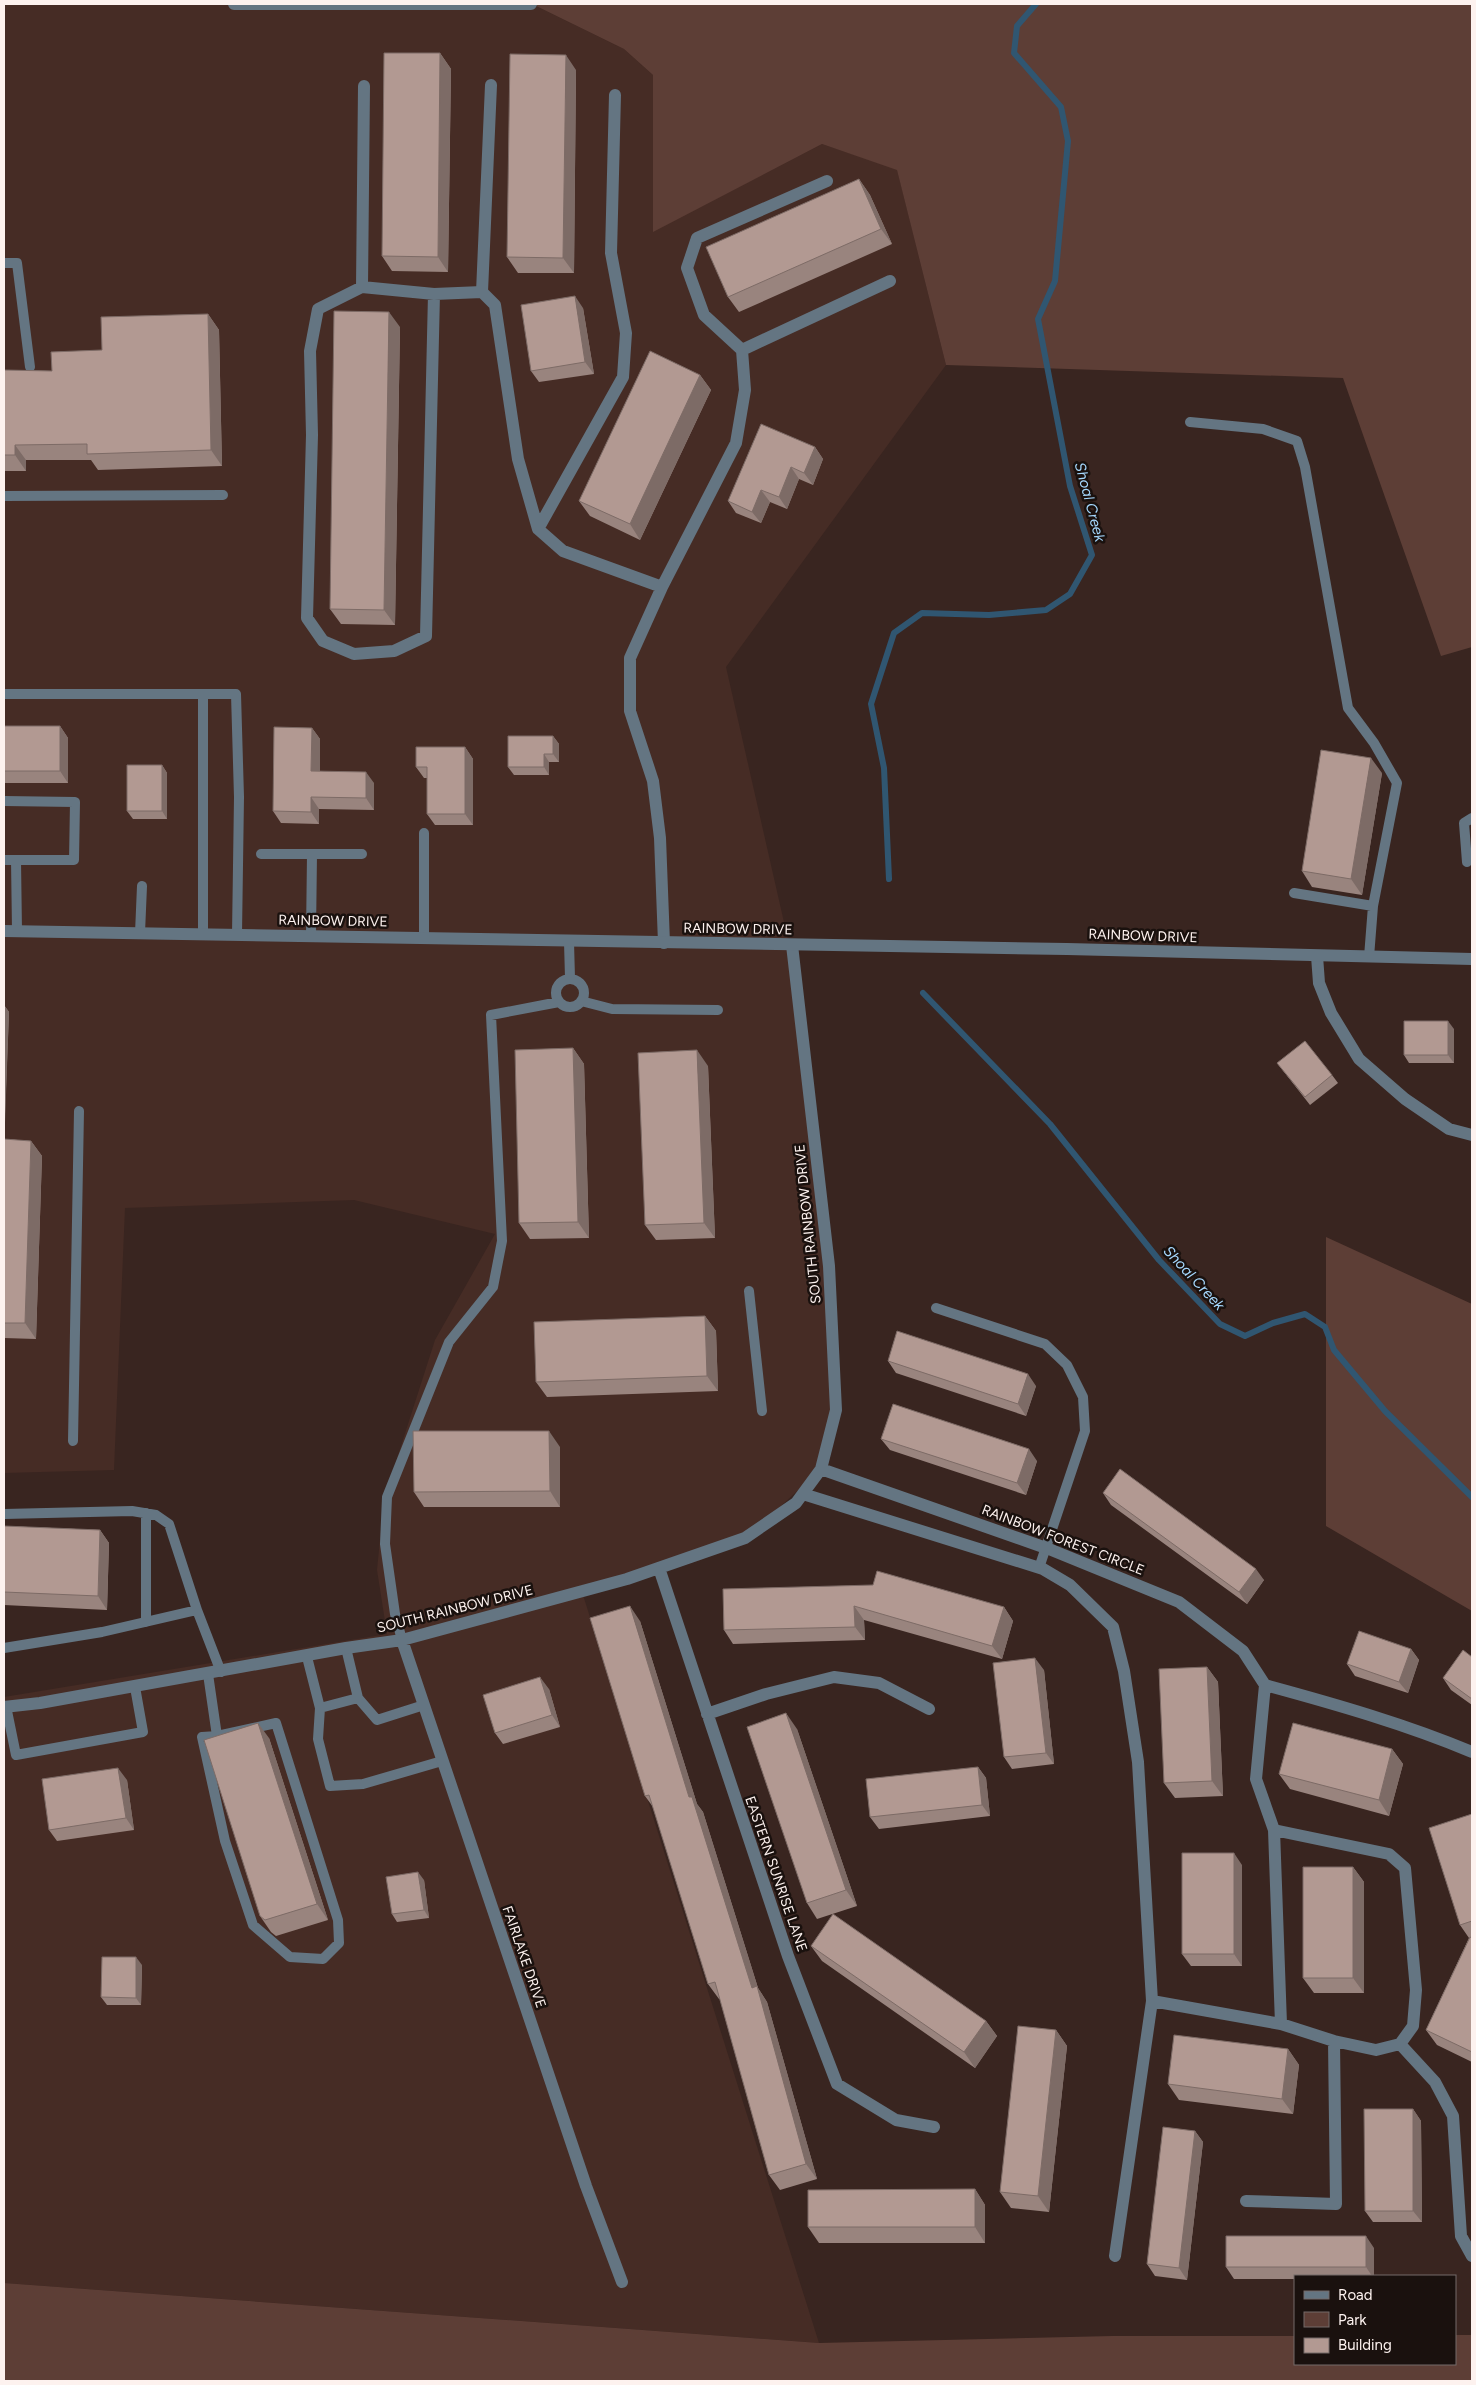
<svg xmlns="http://www.w3.org/2000/svg" width="1476" height="2385" font-family="Figtree,sans-serif">
<style>
.built{fill:#462c25}
.green{fill:#5d3e36}
.lines{fill:none;stroke-linecap:round;stroke-linejoin:round}
.stream{stroke:#305671;stroke-width:6}
.service{stroke:#647582;stroke-width:10}
.minor{stroke:#647582;stroke-width:12}
.tertiary{stroke:#647582;stroke-width:12}
.wall{fill:#99847e}
.shaded-wall{fill:#7d6b66}
.building{fill:#b29992;stroke:#7d6b66}
.labels{text-anchor:middle;dominant-baseline:central;stroke-width:5;stroke-linejoin:round;paint-order:stroke}
.street-label{font-size:14px;fill:#fdf2ef;stroke:#1a110e}
.water-label{font-size:15px;font-style:italic;fill:#a5d7fd;stroke:#1a110e}
</style>
<rect width="100%" height="100%" fill="#392520"/>
<path class="built" d="M4 4H532L624 49 653 75V231L822 144 897 169 946 365 726 667 791 953 838 1370 821 1469 757 1528 701 1560 583 1595 819 2343 4 2283V1697L387 1634 377 1570 384 1499 435 1340 495 1234 354 1200 125 1208 114 1470 4 1473Z"/>
<path class="green" d="M532 4H1472V647L1441 656 1343 378 946 365 897 170 822 144 653 232V75L624 49Z
M1326 1237 1472 1304V1611L1326 1526Z
M4 2283 819 2343 1113 2336H1295V2364H1455V2335H1472V2381H4Z"/>
<g class="lines">
<path class="stream" d="M889 879 884 768 871 704 894 633 922 613 989 615 1046 610 1070 594 1092 555 1070 486 1038 319 1055 281 1068 141 1061 107 1014 53 1017 26 1036 4
M923 993 1050 1124 1159 1260 1220 1324 1245 1336 1273 1323 1305 1314 1325 1327 1334 1350 1385 1411 1472 1497"/>
<path class="service" d="M4 263H17L30 367
M1190 422 1263 429 1297 441 1305 467 1348 708 1374 743 1397 783 1373 906 1369 957
M4 496 223 495
M4 694H236L239 797 237 934
M4 801 75 802 74 860H4
M424 833V938
M261 854H362
M16 860 17 931
M1467 862 1464 823 1472 818
M1294 893 1373 906
M140 933 142 886
M203 934V694
M311 935 312 854
M569 942 570 978
M556 993a14 14 0 1 1 28 0a14 14 0 1 1-28 0Z
M581 1001 612 1009 718 1010
M749 1291 762 1411
M936 1308 1045 1344 1067 1365 1083 1397 1085 1431 1039 1568
M73 1441 79 1111
M146 1513V1622
M4 1514 132 1511 156 1515 169 1524 197 1610 221 1672
M402 1640 395 1614 385 1544 387 1497 449 1342 493 1287 502 1241 491 1015 559 1002
M4 1648 102 1632 197 1610
M346 1648 358 1698 377 1720 424 1705
M307 1657 320 1708 318 1739 330 1786 363 1784 442 1761
M208 1674 217 1736
M6 1706 16 1755 143 1732 135 1687
M320 1708 358 1698
M276 1723 338 1920 339 1943 323 1959 290 1957 253 1925 225 1841 202 1737 217 1736Z"/>
<path class="minor" d="M234 4H531
M364 86 362 287 318 309 310 351 312 435 307 618 323 641 354 654 394 651 426 636 434 294
M362 287 434 294 482 292 495 305 518 459 538 529 563 551 662 587
M482 292 491 85
M742 350 890 281
M538 529 623 377 626 333 611 253 615 95
M664 943 660 838 653 781 630 711V658L662 587 736 443 745 390 742 350 704 315 687 268 697 238 827 181
M1317 956 1319 983 1331 1013 1359 1059 1405 1099 1449 1129 1472 1135
M821 1469 1049 1549 1179 1602 1243 1651 1265 1685
M803 1494 1043 1569 1070 1585 1113 1627 1124 1671 1138 1762 1152 2001 1115 2256
M659 1568 788 1956 837 2084 896 2120 934 2127
M402 1640 586 2186 622 2282
M1265 1685 1256 1779 1274 1830 1281 2024
M1265 1685C1335 1704 1405 1724 1472 1752
M4 1707 40 1703 346 1648 402 1640 627 1579 745 1538 796 1503 821 1469 836 1410 829 1266 792 945
M707 1714 766 1694 834 1677 879 1683 929 1709
M1152 2001 1281 2024 1334 2041 1376 2050 1400 2044 1413 2026 1416 1990 1405 1868 1389 1854 1274 1830
M1400 2044 1435 2082 1453 2116 1461 2236 1472 2256
M1246 2201 1336 2204 1334 2041"/>
<path class="tertiary" d="M4 931 1067 949 1472 959"/>
</g>
<path class="wall" d="M440 53 451 69 448 272 392 271 382 256Z
M576 70 574 273H518L507 257Z
M859 179 870 195 892 244 739 312 728 297Z
M583 308 594 374 539 382 531 371Z
M208 314 219 330 222 466 98 470 91 460H26V471H4V370L52 371 102 350Z
M400 327 395 625 341 624 330 609Z
M700 375 711 390 640 540 590 516 579 501Z
M815 447 823 459 813 485 799 479 787 509 770 502 761 523 736 513 728 501Z
M4 726H60L68 738V783H4Z
M312 728 320 739V771L374 783V810L319 809V824L281 823 273 811Z
M553 736 559 744V762H549V775H514L508 767Z
M465 747 473 759V825H435L427 814V778H424L416 767Z
M162 765 167 773V819H133L127 811Z
M1382 773 1362 895 1312 887 1302 871Z
M4 1005 9 1012 4 1139 31 1141 42 1156 36 1339 4 1338Z
M1454 1029V1063H1409L1404 1055Z
M573 1048 584 1064 589 1238 530 1239 519 1223Z
M1277 1063 1332 1075 1338 1083 1310 1105Z
M708 1066 715 1238 656 1240 645 1225Z
M705 1316 716 1331 718 1391 547 1397 536 1382Z
M888 1361 1036 1386 1026 1416 896 1373Z
M881 1439 1037 1461 1026 1495 890 1450Z
M560 1447V1507H424L414 1492Z
M1103 1493 1264 1580 1247 1604 1111 1505Z
M4 1526 100 1530 109 1543 107 1610 4 1605Z
M723 1589 1004 1607 1013 1621 1002 1659 864 1620 865 1640 733 1644 724 1630Z
M640 1621 697 1804 703 1812 758 1988 767 2002 817 2179 780 2190 769 2175 720 1999H719L708 1984 653 1807 645 1796Z
M1411 1649 1419 1660 1408 1693 1355 1676 1347 1664Z
M1472 1657V1705L1451 1690 1443 1678Z
M1207 1667 1218 1682 1223 1796 1175 1798 1164 1783Z
M1044 1670 1054 1764 1012 1769 1004 1757Z
M549 1689 560 1727 503 1744 495 1733Z
M797 1729 857 1906 817 1919 807 1903Z
M269 1738 328 1920 276 1936 271 1932 260 1916Z
M1392 1749 1403 1764 1389 1816 1290 1789 1279 1774Z
M978 1767 986 1778 990 1816 879 1829 870 1817Z
M127 1780 134 1830 57 1841 49 1830Z
M1472 1814V2062L1437 2045 1426 2030 1469 1938 1460 1925Z
M1242 1865V1966H1191L1182 1954Z
M1353 1867 1364 1882V1993H1314L1303 1978Z
M424 1880 429 1918 397 1922 392 1914Z
M811 1946 986 2021 997 2036 975 2068 822 1961Z
M142 1965 141 2005H107L101 1997Z
M1056 2030 1067 2046 1049 2212 1011 2208 1000 2192Z
M1288 2049 1299 2065 1293 2114 1179 2100 1168 2084Z
M1413 2109 1421 2121 1422 2222H1373L1365 2211Z
M1195 2131 1203 2142 1187 2280 1155 2276 1147 2264Z
M975 2189 985 2205V2243H819L808 2227Z
M1374 2248V2276H1295V2279H1234L1226 2267Z"/>
<path class="shaded-wall" d="M440 53 451 69 448 272 438 257Z
M566 55 576 70 574 273 563 258Z
M859 179 870 195 892 244 881 229Z
M575 296 583 308 594 374 585 362Z
M389 312 400 327 395 625 384 610Z
M208 314 219 330 222 466 211 450Z
M700 375 711 390 640 540 630 524Z
M15 445 26 460V471L15 455Z
M815 447 823 459 813 485 804 473Z
M791 467 799 479 787 509 779 497Z
M761 490 770 502 761 523 752 512Z
M60 726 68 738V783L60 771Z
M312 728 320 739V782L311 771Z
M553 736 559 744V762L553 754Z
M465 747 473 759V825L465 814Z
M544 754 549 762V775L544 767Z
M1371 758 1382 773 1362 895 1351 879Z
M162 765 167 773V819L162 811Z
M366 772 374 783V810L366 798Z
M311 797 319 809V824L311 812Z
M4 1005 9 1012 4 1151Z
M1448 1021 1454 1029V1063L1448 1055Z
M573 1048 584 1064 589 1238 578 1222Z
M697 1050 708 1066 715 1238 704 1223Z
M31 1141 42 1156 36 1339 25 1323Z
M705 1316 716 1331 718 1391 707 1376Z
M1028 1374 1036 1386 1026 1416 1018 1404Z
M549 1431 560 1447V1507L550 1491Z
M1029 1449 1037 1461 1026 1495 1017 1483Z
M100 1530 109 1543 107 1610 98 1596Z
M1256 1569 1264 1580 1247 1604 1239 1592Z
M630 1606 640 1621 697 1804 703 1812 758 1988 767 2002 817 2179 806 2164 752 1988 689 1797Z
M854 1606 864 1620 865 1640 855 1627Z
M1004 1607 1013 1621 1002 1659 992 1646Z
M1411 1649 1419 1660 1408 1693 1399 1682Z
M1035 1658 1044 1670 1054 1764 1046 1753Z
M1207 1667 1218 1682 1223 1796 1212 1781Z
M540 1677 549 1689 560 1727 552 1715Z
M786 1713 797 1729 857 1906 846 1890Z
M258 1723 269 1738 328 1920 317 1904Z
M1392 1749 1403 1764 1389 1816 1379 1800Z
M978 1767 986 1778 990 1816 982 1805Z
M118 1768 127 1780 134 1830 126 1818Z
M1234 1853 1242 1865V1966L1234 1954Z
M1353 1867 1364 1882V1993L1353 1978Z
M418 1872 424 1880 429 1918 424 1910Z
M136 1957 142 1965 141 2005 136 1998Z
M986 2021 997 2036 975 2068 964 2052Z
M1056 2030 1067 2046 1049 2212 1038 2196Z
M1288 2049 1299 2065 1293 2114 1282 2099Z
M1413 2109 1421 2121 1422 2222 1413 2211Z
M1195 2131 1203 2142 1187 2280 1179 2268Z
M975 2189 985 2205V2243L975 2227Z
M1366 2236 1374 2248V2276H1372L1366 2267Z"/>
<path class="building" d="M384 53H440L438 257 382 256Z
M510 54 566 55 563 258 507 257Z
M859 179 881 229 728 297 706 247Z
M575 296 585 362 531 371 521 305Z
M334 311 389 312 384 610 330 609Z
M208 314 211 450 87 454V444L15 445V455H4V370L52 371 51 352 102 350 101 317Z
M650 351 700 375 630 524 579 501Z
M761 424 815 447 804 473 791 467 779 497 761 490 752 512 728 501Z
M4 726H60V771H4Z
M274 727 312 728 311 771 366 772V798L311 797V812L273 811Z
M508 736H553V754H544V767H508Z
M416 747H465V814H427V767H416Z
M1321 750 1371 758 1351 879 1302 871Z
M127 765H162V811H127Z
M1404 1021H1448V1055H1404Z
M1305 1041 1332 1075 1305 1097 1277 1063Z
M573 1048 578 1222 519 1223 515 1050Z
M697 1050 704 1223 645 1225 638 1053Z
M4 1139 31 1141 25 1323H4Z
M705 1316 707 1376 536 1382 534 1322Z
M897 1331 1028 1374 1018 1404 888 1361Z
M893 1404 1029 1449 1017 1483 881 1439Z
M413 1431H549L550 1491 414 1492Z
M1120 1469 1256 1569 1239 1592 1103 1493Z
M4 1526 100 1530 98 1596 4 1592Z
M877 1571 1004 1607 992 1646 854 1606 855 1627 724 1630 723 1589 873 1585Z
M630 1606 689 1797H692L752 1988 757 1986 806 2164 769 2175 715 1982 708 1984 649 1795 645 1796 590 1618Z
M1359 1631 1411 1649 1399 1682 1347 1664Z
M1463 1650 1472 1657V1699L1443 1678Z
M1035 1658 1046 1753 1004 1757 993 1663Z
M1207 1667 1212 1781 1164 1783 1159 1669Z
M540 1677 552 1715 495 1733 483 1695Z
M786 1713 846 1890 807 1903 747 1727Z
M258 1723 317 1904 265 1920 260 1916 204 1740Z
M1293 1723 1392 1749 1379 1800 1279 1774Z
M978 1767 982 1805 870 1817 866 1779Z
M118 1768 126 1818 49 1830 42 1779Z
M1472 1814V1921L1460 1925 1429 1828Z
M1182 1853H1234V1954H1182Z
M1303 1867H1353V1978H1303Z
M418 1872 424 1910 392 1914 386 1877Z
M833 1914 986 2021 964 2052 811 1946Z
M1470 1937 1472 1938V2052L1426 2030Z
M102 1957H136V1998L101 1997Z
M1018 2026 1056 2030 1038 2196 1000 2192Z
M1174 2035 1288 2049 1282 2099 1168 2084Z
M1364 2109H1413V2211H1365Z
M1163 2127 1195 2131 1179 2268 1147 2264Z
M975 2189V2227H808V2190Z
M1226 2236H1366V2267H1226Z"/>
<g class="labels">
<g class="street-label">
<text transform="translate(333 921) rotate(1)">RAINBOW DRIVE</text>
<text transform="translate(738 929) rotate(1)">RAINBOW DRIVE</text>
<text transform="translate(1143 936) rotate(2)">RAINBOW DRIVE</text>
<text transform="translate(808 1224) rotate(-96)">SOUTH RAINBOW DRIVE</text>
<text transform="translate(1063 1540) rotate(21)">RAINBOW FOREST CIRCLE</text>
<text transform="translate(455 1609) rotate(-14)">SOUTH RAINBOW DRIVE</text>
<text transform="translate(776 1874) rotate(71)">EASTERN SUNRISE LANE</text>
<text transform="translate(524 1957) rotate(71)">FAIRLAKE DRIVE</text>
</g>
<g class="water-label">
<text transform="translate(1090 502) rotate(75)">Shoal Creek</text>
<text transform="translate(1194 1278) rotate(47)">Shoal Creek</text>
</g>
</g>
<rect width="1476" height="2385" fill="none" stroke="#fdf2ef" stroke-width="10"/>
<rect x="1294" y="2275" width="162" height="90" fill="#1a110e" stroke="#756b68"/>
<rect x="1304" y="2291" width="25" height="8" fill="#647582" stroke="#756b68"/>
<text x="1338" y="2300" font-size="15" fill="#fdf2ef">Road</text>
<rect x="1304" y="2312" width="25" height="15" fill="#5d3e36" stroke="#756b68"/>
<text x="1338" y="2325" font-size="15" fill="#fdf2ef">Park</text>
<rect x="1304" y="2338" width="25" height="15" fill="#b29992" stroke="#756b68"/>
<text x="1338" y="2350" font-size="15" fill="#fdf2ef">Building</text>
</svg>
